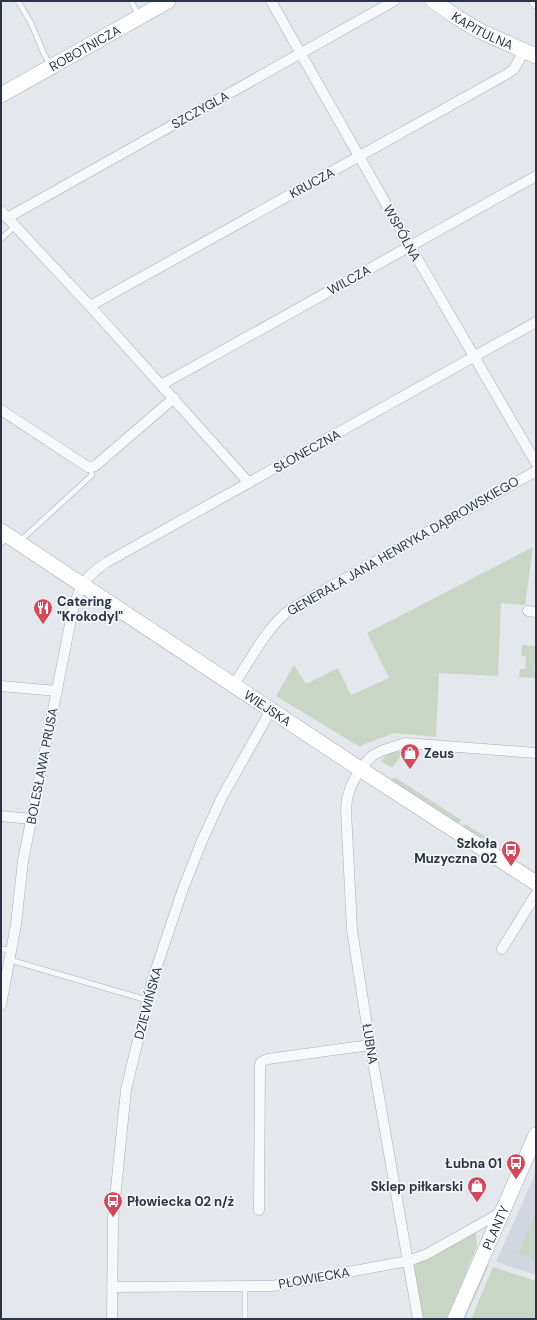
<svg xmlns="http://www.w3.org/2000/svg" width="537" height="1320" font-family="'DM Sans',sans-serif">
<style>
.built{fill:#d2d6de}
.green{fill:#c9d6c5}
.lines{fill:none;stroke-linecap:round;stroke-linejoin:round}
.lane-casing{stroke:#a9aeb7;stroke-width:6}
.street-casing{stroke:#a9aeb7;stroke-width:11}
.secondary-casing{stroke:#a9aeb7;stroke-width:16}
.lane{stroke:#f7f8fa;stroke-width:5}
.street{stroke:#f7f8fa;stroke-width:10}
.secondary{stroke:#fff;stroke-width:15}
.labels{text-anchor:middle;dominant-baseline:central;stroke-width:3.5;stroke-linejoin:round;paint-order:stroke}
.street-label{font-size:13px;fill:#2b3445;stroke:#f4f6f9}
.poi-label{font-size:13px;font-weight:bold;fill:#2b3445;stroke:#f4f6f9;text-anchor:start}
</style>
<rect width="100%" height="100%" fill="#e4e7ec"/>
<path class="built" d="M536 1172V1275L496 1262Z"/>
<path class="green" d="M533 547 525 605 501 603 498 676 439 673 436 737 394 733 365 744 360 747 276 696 294 665 306 684 338 668 351 695 389 678 367 633Z
M522 645 536 646 534 672 536 673V678L519 677 520 669H525L526 656H521Z
M398 751 402 754 393 767H390L381 761 387 754Z
M393 778H396L461 820 458 824 391 780Z
M465 824 491 840V841L476 835 463 827Z
M536 1214V1261L518 1253Z
M476 1231 477 1246 447 1319H422L413 1267 416 1264Z
M487 1265H489L465 1319H464Z
M493 1267 536 1281V1319H471Z"/>
<g class="lines">
<g class="lane-casing">
<path id="lane" d="M18 1 31 23 44 54 51 66
M131 1 139 16
M1 239 15 226
M19 542 92 475 91 467
M1 543 9 538
M1 949 12 950
M10 960 147 1000
M245 1319V1286"/>
</g>
<g class="street-casing">
<path id="street" d="M271 1 410 246 536 463
M534 1 536 4
M1 211 90 306 249 483
M7 218 394 1
M90 306 507 74 514 69 524 51
M161 385 536 176
M1 410 88 467 95 466 174 398
M528 611 536 612
M1 686 57 691
M233 686C250 661 267 626 291 609L536 471
M1 816 31 819
M502 949 536 894
M1 1005 16 924 23 861 73 609C80 585 87 575 107 562L536 322
M259 1210 260 1065 261 1062 268 1059 370 1045
M112 1287 272 1286 408 1261 427 1254 502 1212
M112 1319 113 1218 126 1090 152 981 183 889 201 843 222 797 271 710
M418 1319 370 1045 352 930 346 810 347 799 351 786 360 769 372 756 381 751 405 743 536 753"/>
</g>
<g class="secondary-casing">
<g id="secondary">
<path id="s1" d="M433 1 458 18 480 31 536 56"/>
<path id="s2" d="M1 95 168 1"/>
<path id="s3" d="M1 531 360 769 536 883"/>
<path id="s4" d="M455 1319 536 1135"/>
</g>
</g>
<use href="#lane" class="lane"/>
<use href="#street" class="street"/>
<use href="#secondary" class="secondary"/>
</g>
<defs>
<g id="restaurant-pin" transform="scale(1)"><path d="M0 17L-7.5 6A9.5 9.5 0 1 1 7.5 6Z" fill="#d1495b" stroke="#f4f6f9"/><path d="M-5-6h1v4h1v-4h1v4h1v-4h1v5L-1.5 .5V6h-2V.5L-5-1ZM5-6V6H3V1.5H1.5Q1.5-4 5-6Z" fill="#fff"/></g>
<g id="shop-pin" transform="scale(1)"><path d="M0 17L-7.5 6A9.5 9.5 0 1 1 7.5 6Z" fill="#d1495b" stroke="#f4f6f9"/><path d="M-5-2.5h2.3a2.7 3.5 0 0 1 5.4 0H5L5.5 6h-11ZM-1.5-2.5h3a1.5 2.3 0 0 0-3 0Z" fill="#fff"/></g>
<g id="bus-pin" transform="scale(1)"><path d="M0 17L-7.5 6A9.5 9.5 0 1 1 7.5 6Z" fill="#d1495b" stroke="#f4f6f9"/><path d="M-5-6H5V4H4V6H2V4H-2V6H-4V4H-5ZM-3.5-4V0h7V-4ZM-3.5 1.2v1.5H-2V1.2ZM2 1.2v1.5H3.5V1.2Z" fill="#fff"/></g>
</defs>
<g fill-rule="evenodd">
<use href="#restaurant-pin" x="43" y="608"/>
<use href="#shop-pin" x="410" y="753"/>
<use href="#bus-pin" x="511" y="850"/>
<use href="#bus-pin" x="516" y="1163"/>
<use href="#shop-pin" x="477" y="1186"/>
<use href="#bus-pin" x="113" y="1201"/>
</g>
<g class="labels">
<g class="street-label">
<text stroke="none"><textPath href="#s1" startOffset="58">KAPITULNA</textPath></text>
<text stroke="none"><textPath href="#s2" startOffset="96">ROBOTNICZA</textPath></text>
<text transform="translate(200 110) rotate(-29)">SZCZYGLA</text>
<text transform="translate(312 183) rotate(-29)">KRUCZA</text>
<text transform="translate(402 233) rotate(61)">WSPÓLNA</text>
<text transform="translate(349 280) rotate(-29)">WILCZA</text>
<text transform="translate(307 451) rotate(-29)">SŁONECZNA</text>
<text transform="translate(403 546) rotate(-30)">GENERAŁA JANA HENRYKA DĄBROWSKIEGO</text>
<text stroke="none"><textPath href="#s3" startOffset="320">WIEJSKA</textPath></text>
<text transform="translate(42 766) rotate(-79)">BOLESŁAWA PRUSA</text>
<text transform="translate(148 1003) rotate(-75)">DZIEWIŃSKA</text>
<text transform="translate(370 1044) rotate(81)">ŁUBNA</text>
<text stroke="none"><textPath href="#s4" startOffset="100">PLANTY</textPath></text>
<text transform="translate(314 1278) rotate(-10)">PŁOWIECKA</text>
</g>
<g class="poi-label">
<text x="57" y="601">Catering<tspan x="57" dy="15">"Krokodyl"</tspan></text>
<text x="424" y="753">Zeus</text>
<text x="497" y="843" text-anchor="end">Szkoła<tspan x="497" dy="15">Muzyczna 02</tspan></text>
<text x="502" y="1163" text-anchor="end">Łubna 01</text>
<text x="463" y="1186" text-anchor="end">Sklep piłkarski</text>
<text x="127" y="1201">Płowiecka 02 n/ż</text>
</g>
</g>
<rect width="537" height="1320" fill="none" stroke="#2b3445" stroke-width="4"/>
</svg>
